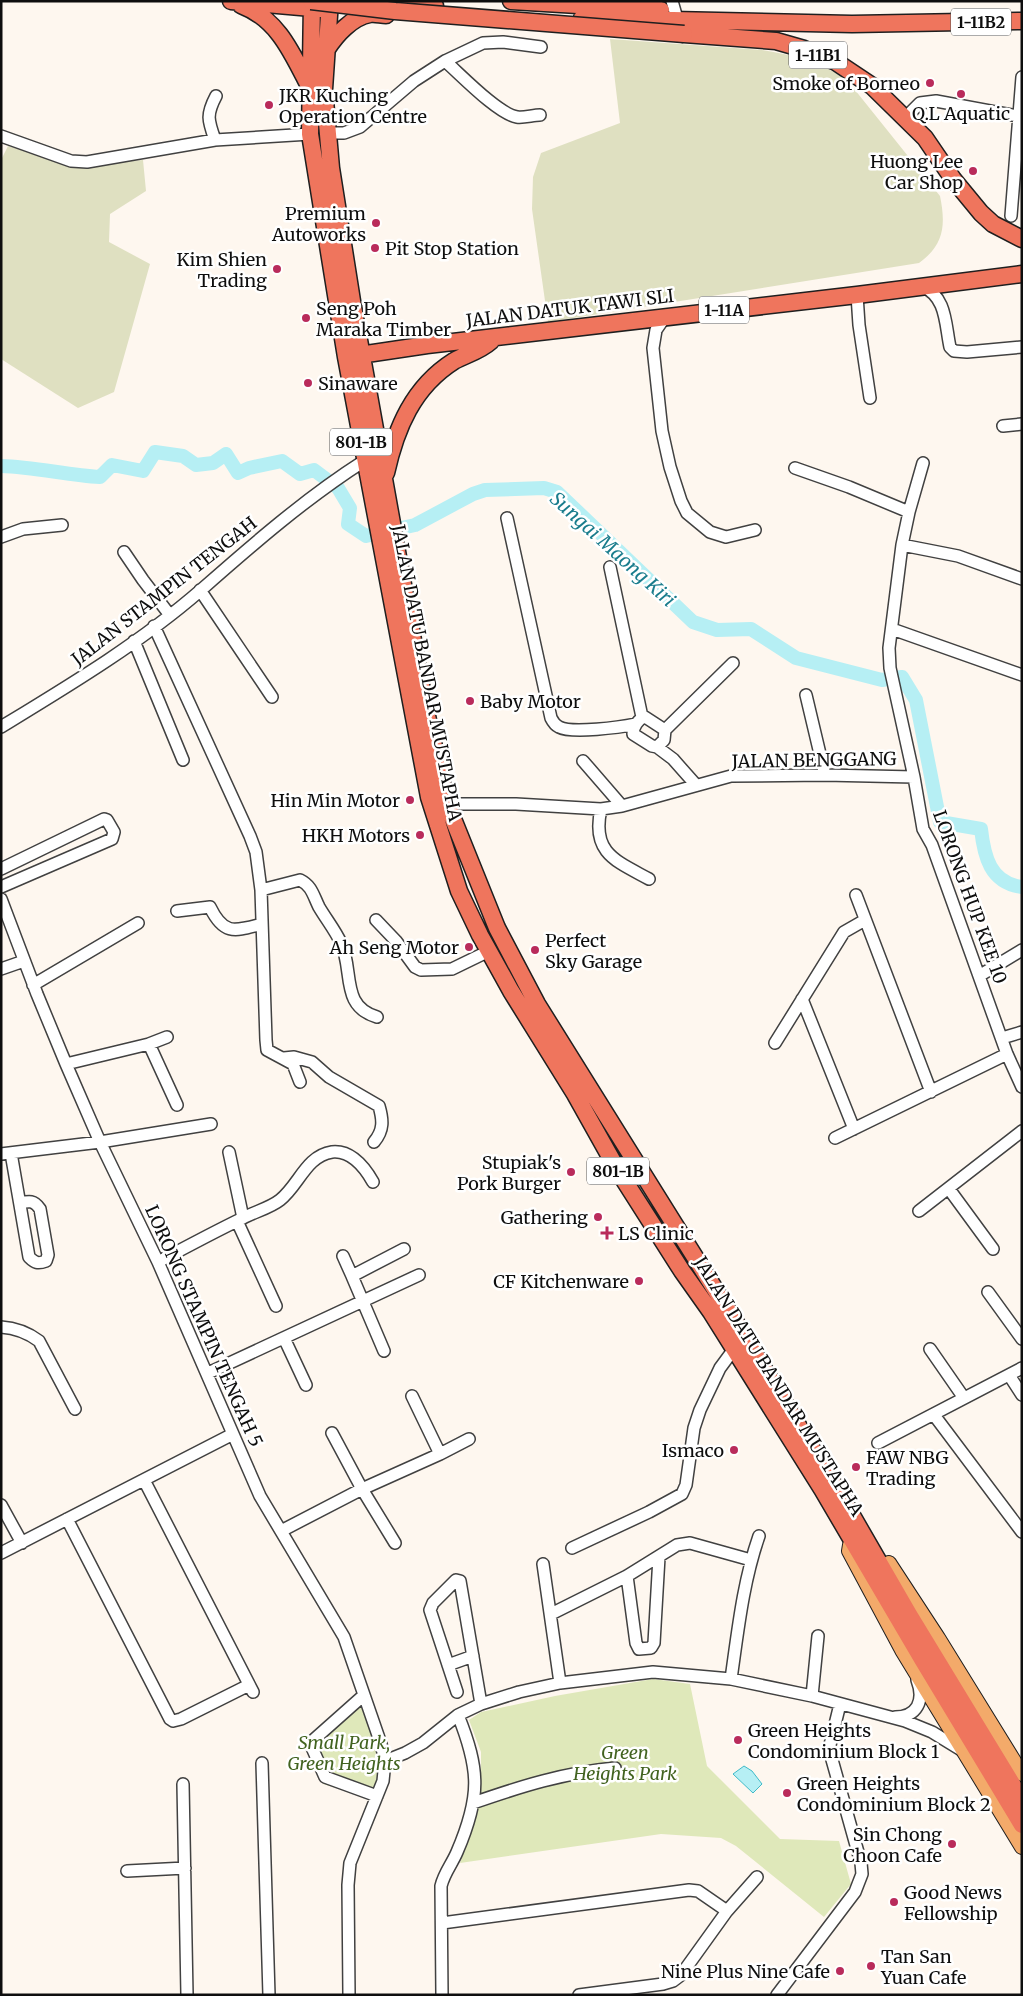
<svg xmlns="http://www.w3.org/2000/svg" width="1023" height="1996" font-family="Merriweather,serif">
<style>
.green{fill:#dfe8ba}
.cemetery{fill:#dfe0c1}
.water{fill:#b6eff4;stroke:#3fbac8}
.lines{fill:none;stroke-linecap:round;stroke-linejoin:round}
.river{stroke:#b6eff4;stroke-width:14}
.minor-casing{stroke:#414141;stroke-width:14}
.major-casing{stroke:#1f1f1f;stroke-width:16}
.highway-casing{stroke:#1f1f1f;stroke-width:19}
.minor{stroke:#fff;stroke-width:11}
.major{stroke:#f3aa6a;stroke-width:14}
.highway{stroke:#ef755d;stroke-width:16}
.highway-bridge-casing{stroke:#1f1f1f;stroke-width:19;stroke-linecap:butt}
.highway-bridge{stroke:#ef755d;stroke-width:16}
.poi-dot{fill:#b92b5b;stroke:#fff;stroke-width:2}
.labels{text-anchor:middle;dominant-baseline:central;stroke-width:5;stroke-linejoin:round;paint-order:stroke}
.shield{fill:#fff;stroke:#565656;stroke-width:1}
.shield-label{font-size:16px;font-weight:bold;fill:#0e0e0e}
.poi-label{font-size:18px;fill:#0e0e0e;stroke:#fff;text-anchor:end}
.street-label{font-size:18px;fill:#0e0e0e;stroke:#fff}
.park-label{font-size:18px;font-style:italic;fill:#426320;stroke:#fff}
.water-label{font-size:19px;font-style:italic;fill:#1a7d8d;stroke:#fff}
</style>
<rect width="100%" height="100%" fill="#fef7ef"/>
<path class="green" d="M653 1679 690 1684 707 1766 780 1839 839 1841 851 1884 824 1917 736 1846 721 1838 661 1834 460 1863 469 1838 475 1803 481 1788V1752L469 1720 481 1712 555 1696Z
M357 1696 379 1755 376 1784 369 1798 323 1784 305 1741Z"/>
<path class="cemetery" d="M610 39 762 50C793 55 821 62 847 80L940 196C946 225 944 245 919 263L548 322 532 209 533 177 541 153 620 123Z
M8 146 73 166 143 160 146 191 110 214 109 242 150 264 114 392 78 408 1 359V160Z"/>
<path class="water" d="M744 1766 752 1771 762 1784 753 1793 733 1774Z"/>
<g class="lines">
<path class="river" d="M1 466C35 467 67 475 100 477L112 465 143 471 155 452 183 456 196 465 213 463 226 454 238 473 249 468 282 461 300 474 314 470 338 488 350 508 348 524 366 536 415 525 473 494 485 490 544 488 557 492 693 622 717 630 751 629 796 658 882 680 902 677 916 700 940 822 981 829C984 856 990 883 1022 887"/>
<g class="minor-casing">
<path id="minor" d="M672 1 676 15
M445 61 483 43 503 42 541 47
M911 112 920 103 936 101 1018 116
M327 133H344L360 127 414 81 445 61C460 74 498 114 517 117 524 118 533 115 540 115
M1 136 71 161 87 162 215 140 310 134
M215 140C208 120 206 115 216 96
M1011 216 1022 77
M922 286C947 297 945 324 950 347L954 351 967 352 1022 347
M857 295 859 325 870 398
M665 317 656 330 653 348 662 431 670 467 681 501 687 513 710 532 726 537 755 530
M1003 426 1022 424
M795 468 849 487 909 512 902 545
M909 512 923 463
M507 518 551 718C553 722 555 725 559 727 572 734 621 727 636 724
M1 537 23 529 62 525
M124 552 143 580 169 614
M610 567 642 717
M1022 579 958 556 902 545 889 648 890 668 914 777 923 829 932 845 1007 1054 1022 1087
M200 590 272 697
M154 626 250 836 256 852 261 890 266 1040 267 1050 293 1064 300 1082
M892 629 1022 675
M134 641 183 760
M806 695 825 775
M645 717 665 730 664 740 657 747 652 746 633 734C633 727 638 719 645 717Z
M1 727C70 685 140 643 201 590 252 545 306 498 364 461
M665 730 733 663
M657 747 673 759 696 785
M583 761 622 806
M447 804H516L601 809 622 806 731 776 825 775 914 777
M601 809C591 853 616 861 649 879
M1 869 104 819 107 820 114 832 112 839 1 887
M261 890 300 880C312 886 313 895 319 907 326 919 335 930 341 943 354 971 340 1006 377 1017
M856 895 931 1092
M1 899 37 994 66 1064 100 1142 158 1262 260 1496 344 1637 381 1744 385 1761 383 1781 350 1863 348 1885 349 1995
M177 911 210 907C224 936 235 931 262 924
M376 920 396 941 415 967 421 970 452 969 489 951
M1 969 24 961
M979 976 1022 950
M33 985 138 923
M802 999 854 1129
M1002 1038 1022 1032
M775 1043 844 932 865 920
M149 1044 177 1105
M284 1058 294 1057 312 1062 329 1077 379 1106C383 1120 384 1130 374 1142
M66 1064 149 1044 167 1037
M835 1138 1007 1054
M229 1152 243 1218
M11 1153 29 1257C35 1263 38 1264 46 1261L48 1255 40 1209C34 1200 29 1201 20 1203
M1 1154 100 1142 211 1124
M949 1189 993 1249
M919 1211 1022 1131
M237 1221 276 1306
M343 1256 352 1276
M158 1262C186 1247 214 1232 243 1218 254 1212 270 1208 280 1200 299 1185 306 1156 332 1152 351 1150 365 1168 373 1182
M988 1292 1022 1339
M1 1327C16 1328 27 1332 39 1341L75 1409
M284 1338 306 1385
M930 1349 964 1398
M384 1351 352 1276 404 1249
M208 1373 419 1275
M1009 1375 1022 1395
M412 1396 440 1454
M934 1415 1022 1532
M332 1433 362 1489 395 1543
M878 1443 1022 1368
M144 1480 253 1692
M1 1505 22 1543
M67 1519 170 1719 173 1721 181 1719 249 1685
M281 1531 362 1489 440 1454 469 1439
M572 1548 649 1512 682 1494 686 1485 694 1428 700 1410 720 1368 734 1349
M1 1553 233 1434
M543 1564 560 1683
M627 1576 636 1643 639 1649 651 1648 654 1643 659 1557
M551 1614 627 1576 677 1545 690 1543 751 1560
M448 1665 473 1656
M731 1679C738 1630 743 1582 759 1536
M457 1692 430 1610 433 1603 456 1580 460 1581 481 1704
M364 1695 310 1743 325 1777 377 1796
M812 1696 818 1636
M895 1717C917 1717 925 1701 917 1680
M385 1761 405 1753 423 1743 458 1715 481 1704 519 1692 560 1683 653 1672 731 1679 812 1696 905 1721 932 1732 963 1751
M262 1763 269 1995
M183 1784 187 1995
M473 1803C522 1786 563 1773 615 1768
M127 1871 185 1868
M442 1923 689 1890 698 1891 727 1911
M442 1995 441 1886C444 1873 452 1864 457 1852 481 1796 480 1770 458 1715
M579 1995 663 1984 673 1981 681 1975 727 1911 757 1877
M777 1995 855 1892 862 1874 861 1863 829 1749 840 1704"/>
</g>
<g class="major-casing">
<path id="major" d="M850 1545 849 1551 902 1650 1022 1847
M889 1563 938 1638 1022 1774"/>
</g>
<g class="highway-casing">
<path id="highway" d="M231 1 323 9
M312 1 310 134 346 357 429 797 459 891 480 935 511 991 575 1094 617 1169 682 1271 711 1312 822 1489 923 1661 1022 1825
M330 1 324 89 331 168 352 301 425 707 447 804 497 928 537 1004 741 1331 843 1500 910 1616 1022 1800
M384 1 435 6
M511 1 661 10
M241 5C278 19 292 53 309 86
M582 18 852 24 1022 21
M684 34 776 41 804 49 836 62 872 86 925 138 953 179 981 213 993 224 1022 239
M327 49C336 35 352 17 370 14 375 13 381 15 386 15
M353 356 427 345 857 295 1022 274
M386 473C396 428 413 387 454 361 467 354 480 351 491 341"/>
</g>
<use href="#minor" class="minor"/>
<use href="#major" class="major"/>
<use href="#highway" class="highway"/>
<g class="highway-bridge-casing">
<path id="highway-bridge" d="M311 1 395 11 684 34"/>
</g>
<use href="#highway-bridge" class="highway-bridge"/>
</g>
<g class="poi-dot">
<circle cx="930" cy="83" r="5"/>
<circle cx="961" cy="94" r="5"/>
<circle cx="269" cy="105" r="5"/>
<circle cx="973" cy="171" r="5"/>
<circle cx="376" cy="223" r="5"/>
<circle cx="375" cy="248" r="5"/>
<circle cx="277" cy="269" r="5"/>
<circle cx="306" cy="318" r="5"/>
<circle cx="308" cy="383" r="5"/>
<circle cx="470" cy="701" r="5"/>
<circle cx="410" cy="800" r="5"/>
<circle cx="420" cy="835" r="5"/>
<circle cx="469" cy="947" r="5"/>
<circle cx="535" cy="950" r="5"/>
<circle cx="571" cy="1172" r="5"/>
<circle cx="598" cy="1217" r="5"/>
<path d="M604.5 1225.5h5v5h5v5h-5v5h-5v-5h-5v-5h5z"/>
<circle cx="639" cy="1281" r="5"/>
<circle cx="734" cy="1450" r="5"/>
<circle cx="856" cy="1467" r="5"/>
<circle cx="738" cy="1740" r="5"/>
<circle cx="787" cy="1793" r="5"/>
<circle cx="952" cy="1844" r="5"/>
<circle cx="894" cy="1902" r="5"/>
<circle cx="871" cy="1966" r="5"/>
<circle cx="840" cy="1971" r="5"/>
</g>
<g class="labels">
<g class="shield">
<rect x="951" y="8.5" width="60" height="27" rx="4"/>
<rect x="789" y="41.5" width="58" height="27" rx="4"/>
<rect x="699" y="296.5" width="50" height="27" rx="4"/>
<rect x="330" y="428.5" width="62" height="27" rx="4"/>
<rect x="587" y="1157.5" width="62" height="27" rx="4"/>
</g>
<g class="shield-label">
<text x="981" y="22">1-11B2</text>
<text x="818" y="55">1-11B1</text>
<text x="724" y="310">1-11A</text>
<text x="361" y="442">801-1B</text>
<text x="618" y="1171">801-1B</text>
</g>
<g class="poi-label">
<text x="920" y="83">Smoke of Borneo</text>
<text x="279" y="95" text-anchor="start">JKR Kuching<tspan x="279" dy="21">Operation Centre</tspan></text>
<text x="961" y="113" text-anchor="middle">Q.L Aquatic</text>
<text x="963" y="161">Huong Lee<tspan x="963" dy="21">Car Shop</tspan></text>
<text x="366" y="213">Premium<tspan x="366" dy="21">Autoworks</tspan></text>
<text x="385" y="248" text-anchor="start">Pit Stop Station</text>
<text x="267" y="259">Kim Shien<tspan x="267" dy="21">Trading</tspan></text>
<text x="316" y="308" text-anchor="start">Seng Poh<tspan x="316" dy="21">Maraka Timber</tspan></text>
<text x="318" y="383" text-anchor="start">Sinaware</text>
<text x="480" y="701" text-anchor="start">Baby Motor</text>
<text x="400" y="800">Hin Min Motor</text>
<text x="410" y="835">HKH Motors</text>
<text x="545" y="940" text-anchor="start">Perfect<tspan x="545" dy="21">Sky Garage</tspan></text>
<text x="459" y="947">Ah Seng Motor</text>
<text x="561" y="1162">Stupiak's<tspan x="561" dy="21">Pork Burger</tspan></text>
<text x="588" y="1217">Gathering</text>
<text x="618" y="1233" text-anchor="start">LS Clinic</text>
<text x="629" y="1281">CF Kitchenware</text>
<text x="724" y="1450">Ismaco</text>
<text x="866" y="1457" text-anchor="start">FAW NBG<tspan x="866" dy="21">Trading</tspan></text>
<text x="748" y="1730" text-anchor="start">Green Heights<tspan x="748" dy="21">Condominium Block 1</tspan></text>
<text x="797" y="1783" text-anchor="start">Green Heights<tspan x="797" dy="21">Condominium Block 2</tspan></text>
<text x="942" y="1834">Sin Chong<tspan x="942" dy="21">Choon Cafe</tspan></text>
<text x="904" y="1892" text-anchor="start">Good News<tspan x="904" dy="21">Fellowship</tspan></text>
<text x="881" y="1956" text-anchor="start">Tan San<tspan x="881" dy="21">Yuan Cafe</tspan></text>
<text x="830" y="1971">Nine Plus Nine Cafe</text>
</g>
<g class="street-label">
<text transform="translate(570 308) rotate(-7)">JALAN DATUK TAWI SLI</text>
<text transform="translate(164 591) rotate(-38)">JALAN STAMPIN TENGAH</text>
<text transform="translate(427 673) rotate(79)">JALAN DATU BANDAR MUSTAPHA</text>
<text transform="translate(814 760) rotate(-1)">JALAN BENGGANG</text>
<text transform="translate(970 897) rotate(70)">LORONG HUP KEE 10</text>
<text transform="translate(204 1326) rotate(66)">LORONG STAMPIN TENGAH 5</text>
<text transform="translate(779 1386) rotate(58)">JALAN DATU BANDAR MUSTAPHA</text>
</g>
<g class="park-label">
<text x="344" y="1742">Small Park,<tspan x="344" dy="21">Green Heights</tspan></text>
<text x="625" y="1752">Green<tspan x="625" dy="21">Heights Park</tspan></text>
</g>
<g class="water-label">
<text transform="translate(613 549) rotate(42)">Sungai Maong Kiri</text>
</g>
</g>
<rect width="1023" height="1996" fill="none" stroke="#0e0e0e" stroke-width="5"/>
</svg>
